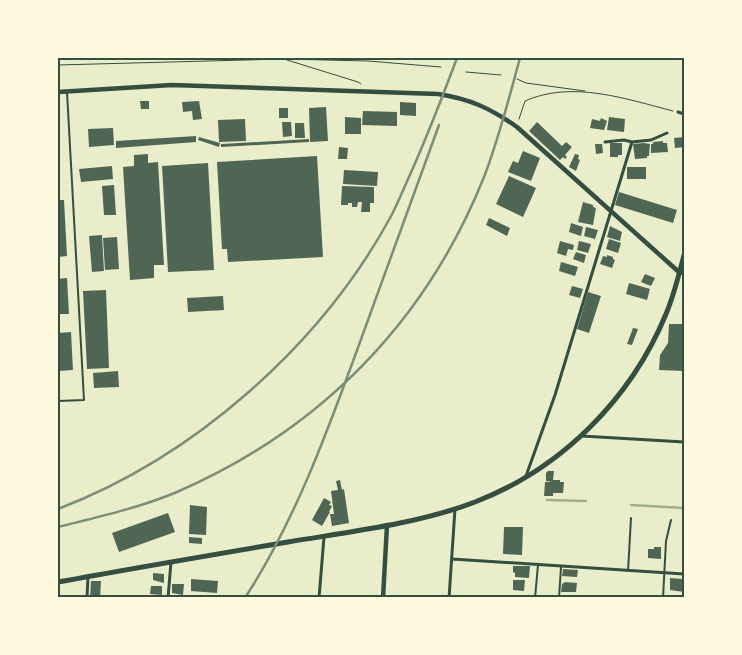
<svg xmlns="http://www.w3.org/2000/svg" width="742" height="655" font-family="'DM Sans',sans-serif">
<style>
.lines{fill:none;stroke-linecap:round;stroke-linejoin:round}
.stream{stroke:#a3b18a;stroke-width:2.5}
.building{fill:#4f6655}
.path{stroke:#344e41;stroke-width:1}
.service{stroke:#344e41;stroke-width:2}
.minor{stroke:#344e41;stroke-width:3}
.tertiary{stroke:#344e41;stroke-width:4.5}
.primary{stroke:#344e41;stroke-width:5}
.rail{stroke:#7c8e77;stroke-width:2.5}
.neatline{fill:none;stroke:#344e41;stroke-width:2}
</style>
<rect width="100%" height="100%" fill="#e9edc9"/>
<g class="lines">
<path class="stream" d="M547 500 586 501
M631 505 684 508"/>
</g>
<path class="building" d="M140 101H149V109H141Z
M199 101 202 119 193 120 192 111 183 112 182 102Z
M400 102 416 103V116L400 115Z
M326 107 328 141 310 142 309 108Z
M279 108H288V118H279Z
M363 111 397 112V126L362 125Z
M345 117 361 118V134H345Z
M609 117 625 119 624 132 607 130Z
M601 118 607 121 604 130 590 128 592 119 600 121Z
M245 119 246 141 219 142 218 120Z
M282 122H291L292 136 283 137Z
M537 122 562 146 566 142 572 147 565 155 567 157 565 159 563 157 560 160 529 131Z
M295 123H304L305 138H295Z
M113 128 114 145 89 147 88 129Z
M196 136V142L116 148V141Z
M199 137 220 143 219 147 198 140Z
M684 137V147L675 148 674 138Z
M309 139V142L221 147V144Z
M663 141V143H667L668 152 651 153V144H653V142Z
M610 143H622V155H618V157H610Z
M644 143 650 144 649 156H647V158L635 159 633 144Z
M595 144H602L603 153 596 154Z
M339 147 348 148 347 159H338Z
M523 151 540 158 531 181 508 172 513 161 518 163Z
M148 154V163L158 162 164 265H154V278L130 280 123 167 134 166V155Z
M575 154 579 155 578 159 580 160 576 171 569 167Z
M317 156 323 257 228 262 227 249H222L217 162Z
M208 163 214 270 168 272 162 166Z
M112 166 113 179 81 182 79 169Z
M627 167H646V179H627Z
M344 170 378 172 377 186 343 184Z
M509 176 536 188 523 217 496 204Z
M114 185 116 215H104L102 186Z
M342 186 374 187V203H370V212H361L362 202H358L357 207H352V203H348V205H341Z
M619 192 677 210 673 223 615 205Z
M58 200H64L67 256 58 257Z
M583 202 593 205V207L596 208 593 225 578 222Z
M489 218 510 228 507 236 486 225Z
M571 223 583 227 581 236 569 232Z
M610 226 622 232 620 241 607 237Z
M586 227 598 230 595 239 584 236Z
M102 235 104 271 92 272 89 236Z
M117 237 119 269 105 270 103 238Z
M609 239 621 243 618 253 606 249Z
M560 241 574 245 573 250 568 249 566 256 557 253Z
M579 241 591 244 588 253 577 250Z
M576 252 586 255 584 263 573 259Z
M607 255 613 257V259L615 260 612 268 600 264 603 256 607 257Z
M561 262 578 267 575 276 559 271Z
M645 274 655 278 651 286 641 282Z
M67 278 69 314H58V279Z
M629 283 650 289 647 300 626 294Z
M572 286 583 289 580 298 569 295Z
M106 290 109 368 87 369 83 291Z
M588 292 601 296 589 333 577 329Z
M223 296 224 310 188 312 187 298Z
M669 324H684V371L659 370 660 355 668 343Z
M633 328 638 329 632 345 627 344Z
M71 332 73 370 58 371V333Z
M118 371 119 387 94 388 93 373Z
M548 471H554L553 480H560V482H564L563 493H553V496H544L545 482H552L546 481V473Z
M340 480 342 490 344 489 349 523 332 526 330 514H334L331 491 338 490 336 481Z
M324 498 331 502 329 505 332 506 329 512H330L322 526 312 520Z
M190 505 207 507 206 535 189 534Z
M168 513 175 532 119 552 112 533Z
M504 527H523L522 555 503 554Z
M189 537 202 538V544L189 543Z
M654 547H661V559L648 558V549H654Z
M513 566H530L529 578 515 577V573L513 572Z
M563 569 578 570 577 577 562 576Z
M153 573 164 574V583L153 580Z
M670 578 683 579V581H684V592L670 590Z
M191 579 218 581 217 593 191 591Z
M513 580H525L524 591 513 590Z
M91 581H101L100 598H90Z
M565 582 577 583 576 592H561L562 584Z
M172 584H184L183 595 172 593Z
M151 586H162V595L150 594Z"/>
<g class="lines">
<path class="path" d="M287 60 358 82 361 84
M58 65 283 59 368 61 441 67
M466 72 501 75
M517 79 526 83 585 91
M519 119 525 101C572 80 626 99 673 111"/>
<path class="service" d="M58 401 84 400 67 92
M628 571 631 518
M535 598 538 565
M559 598 561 567
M663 598 666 541 671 520"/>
<path class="minor" d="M678 112 684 114
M605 142 624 140 632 142
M582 436 684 442
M526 476 555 395 632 142 651 140 667 133
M452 559 684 574
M87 598 88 577
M168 598 171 562
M319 598 324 537
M449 598 455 509"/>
<path class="tertiary" d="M58 92 172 85 438 94C470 99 490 108 517 127L680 273
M383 598 387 525"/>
<path class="primary" d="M58 582C134 568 211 555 288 542 348 532 418 524 475 502 561 469 631 399 666 314 674 295 679 275 684 255"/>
<path class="rail" d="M58 509C194 457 320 346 390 218 397 205 403 190 409 177 427 137 442 98 457 58
M58 527C98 517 139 508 177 492 320 430 426 322 484 177 499 138 509 98 520 58
M245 598C294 522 325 438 356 353 384 277 411 201 439 125"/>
</g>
<rect width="742" height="655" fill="none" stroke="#fefae0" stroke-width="118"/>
<rect x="59" y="59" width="624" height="537" class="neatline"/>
</svg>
